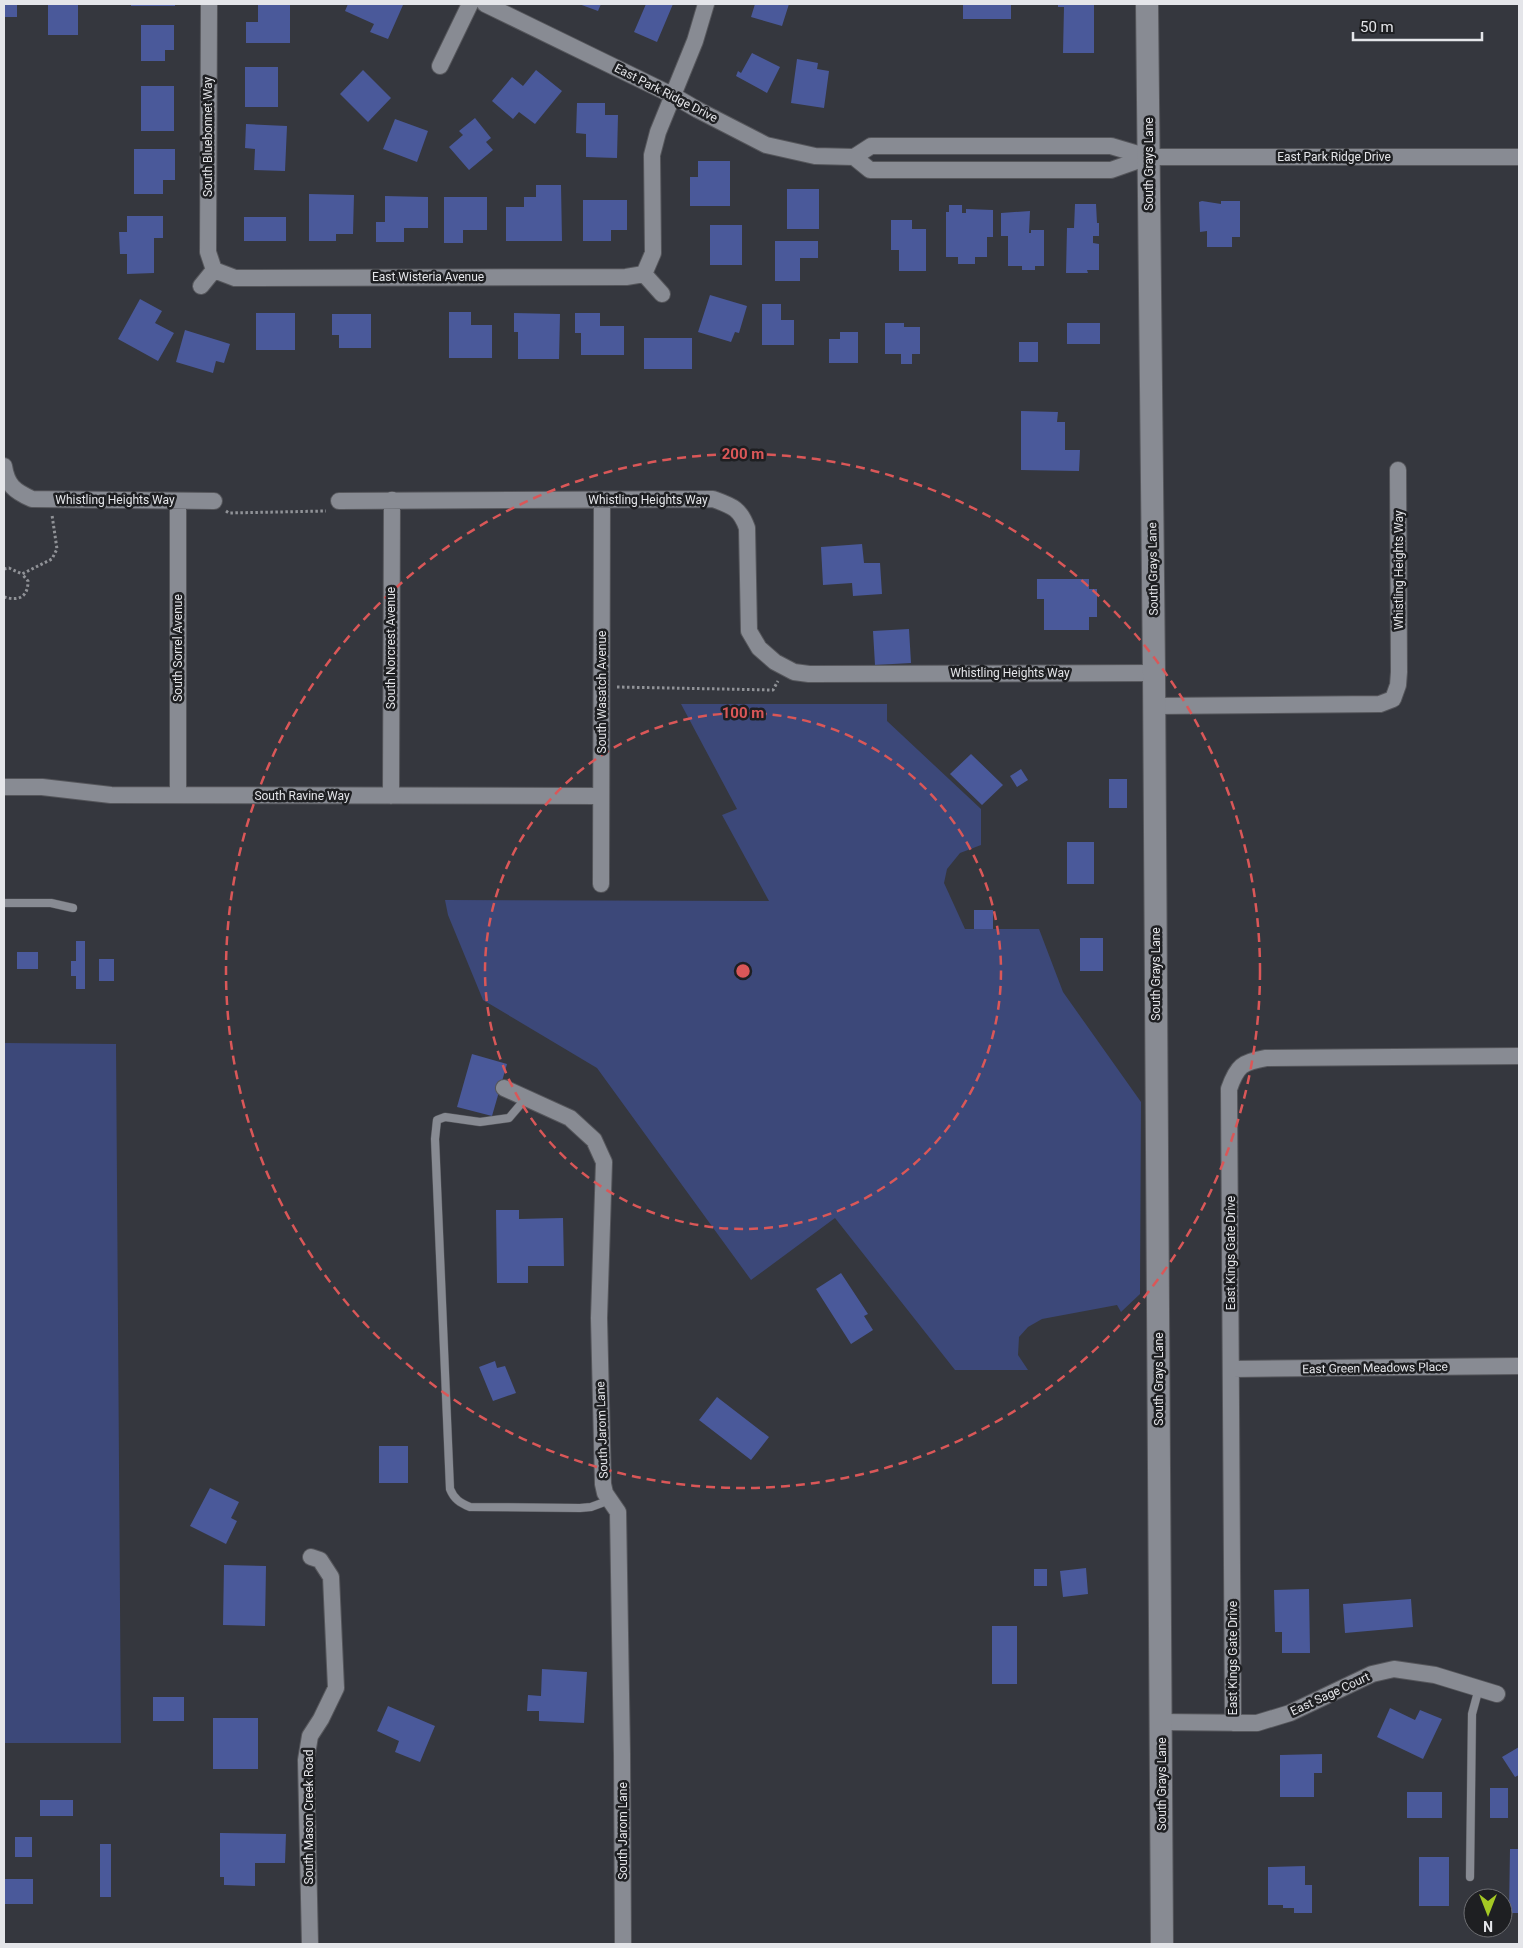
<svg xmlns="http://www.w3.org/2000/svg" width="1523" height="1948" font-family="Roboto,sans-serif">
<style>
.green{fill:#3c4879}
.building{fill:#4a599a}
.lines{fill:none;stroke-linecap:round;stroke-linejoin:round}
.lane-casing{stroke:#55565b;stroke-width:9}
.street-casing{stroke:#55565b;stroke-width:18}
.secondary-casing{stroke:#55565b;stroke-width:24}
.path{stroke:#909297;stroke-width:3;stroke-dasharray:2.5 2.5;stroke-linecap:butt}
.lane{stroke:#888b93;stroke-width:8}
.street{stroke:#888b93;stroke-width:16}
.secondary{stroke:#888b93;stroke-width:22}
.ring{fill:none;stroke:#da5758;stroke-width:2.5;stroke-dasharray:9 6}
.labels{text-anchor:middle;dominant-baseline:central;stroke-width:5;stroke-linejoin:round;paint-order:stroke}
.street-label{font-size:12px;fill:#e4e5e9;stroke:#1e1f22}
.centre{fill:#da5758;stroke:#1e1f22;stroke-width:2.5}
.ring-label{font-size:15px;text-anchor:middle;font-weight:bold;fill:#da5758;stroke:#1e1f22;stroke-width:5;stroke-linejoin:round;paint-order:stroke}
</style>
<rect width="100%" height="100%" fill="#35373e"/>
<path class="green" d="M681 704H887V721L981 809V845L960 853 947 869 944 883 965 929H1039L1063 992 1141 1102 1140 1294 1121 1312 1117 1305 1042 1319 1028 1327 1019 1337 1018 1355 1028 1370H955L835 1218 751 1280 597 1068 483 1000 448 915 445 900 769 901 722 815 737 809Z
M4 1043 116 1044 121 1743H4Z"/>
<path class="building" d="M4 4H17V17H4Z
M48 4H78V35H48Z
M131 4H175V6H131Z
M258 4H290V43H246V22H258Z
M348 4H401L403 5 388 39 370 32 374 24 345 11Z
M579 4H601L598 11Z
M646 4H673L657 42 634 32Z
M755 4H789L782 26 751 17Z
M963 4H1011V19H963Z
M1058 4H1094V53H1063L1064 7H1058Z
M141 25H174V50H165V61H141Z
M752 53 780 67 767 93 736 76 738 71 741 73Z
M797 59 818 63 817 69 829 71 824 108 791 103Z
M245 67H278V107H245Z
M363 70 391 98 368 122 340 94Z
M536 70 562 91 535 124 519 112 513 119 492 101 512 77 523 86Z
M141 86H174V131H141Z
M577 103H605V115H618L617 158 586 157V134L576 133Z
M475 118 491 138 486 142 493 150 469 170 449 147 463 135 459 131Z
M395 119 428 131 417 162 383 149Z
M246 124 287 126 285 171 254 170 255 149 245 148Z
M134 149H175V180H163V194H134Z
M698 161H730V206H690V177H698Z
M536 185H561L562 241H506V207H524V197H536Z
M787 189H819V229H787Z
M309 194 354 195 353 234H336V241H309Z
M385 196 428 197V228H404V242H376V222H385Z
M444 197H487V230H463V243H444Z
M583 200H627V230H611V241H583Z
M1202 201 1221 204V201H1240V237H1232V247H1207V231L1200 232 1199 202Z
M1075 204H1096L1097 223H1099V236H1093V243L1099 244V270H1087L1088 273H1066L1067 228H1074Z
M949 205H962V213H966V209L993 210V237H987V257H975V264H958V257H946V212H949Z
M1030 211 1029 233H1031V230H1044V266H1035V270H1022V266H1008V236H1001V213Z
M127 216H163V238H154V273L127 274V254H120L119 232H127Z
M244 217H286V241H244Z
M891 220H912V229H926V271H899V250H891Z
M710 225H742V265H710Z
M775 241H818V258H800V281H775Z
M710 295 747 306 739 333 735 332 731 342 698 332Z
M140 299 162 311 155 323 174 333 158 361 118 339Z
M762 304H781V320H794V345H762Z
M449 312H471V325H492V358H449Z
M256 313H295V350H256Z
M514 313 560 314 559 359H518V332H514Z
M575 313H600V326H624V355H581V333H575Z
M332 314H371V348H339V335H332Z
M885 323H904V327H920V354H912V364H901V354H885Z
M1067 323H1100V344H1067Z
M185 330 230 344 224 363 216 361 213 373 176 362Z
M840 332H858V363H829V339H840Z
M644 338H692V369H644Z
M1019 342H1038V362H1019Z
M1021 411 1058 412 1057 422H1065V450H1080L1079 471 1021 470Z
M862 544 864 563H880L882 594 853 596 852 583 823 585 821 547Z
M1037 579H1089V589H1097V617H1089V630H1044V599H1037Z
M909 629 911 663 875 665 873 631Z
M971 754 1003 785 982 805 950 774Z
M1021 769 1028 780 1017 787 1010 776Z
M1109 779H1127V808H1109Z
M1067 842H1094V884H1067Z
M974 910H993V929H974Z
M1080 938H1103V971H1080Z
M76 941H85V989H76V976H71V961H76Z
M17 952H38V969H17Z
M99 959H114V981H99Z
M472 1054 507 1064 492 1116 457 1107Z
M496 1210H519V1219L563 1218 564 1266H528V1283H497Z
M841 1273 868 1314 864 1316 873 1330 851 1344 816 1289Z
M495 1361 497 1368 505 1366 516 1393 493 1401 479 1367Z
M717 1397 769 1437 751 1460 699 1420Z
M379 1446H408V1483H379Z
M210 1488 239 1502 231 1518 237 1521 226 1544 190 1526Z
M224 1565 266 1566 265 1626 223 1625Z
M1086 1568 1088 1594 1063 1597 1060 1571Z
M1034 1569H1047V1586H1034Z
M1309 1589 1310 1653H1282V1632H1275L1274 1590Z
M1411 1599 1413 1627 1345 1633 1343 1604Z
M992 1626H1017V1684H992Z
M542 1669 587 1672 584 1723 539 1721V1711H527L528 1695 541 1696Z
M153 1697H184V1721H153Z
M388 1706 435 1726 420 1762 395 1752 399 1741 377 1731Z
M1390 1708 1415 1720 1420 1710 1442 1719 1423 1759 1377 1737Z
M213 1718H258V1769H213Z
M1519 1747V1775L1515 1777 1502 1757Z
M1322 1754V1773H1314V1797H1280V1755Z
M1490 1788H1508V1818H1490Z
M1407 1792H1442V1818H1407Z
M40 1800H73V1816H40Z
M220 1833 286 1834 285 1863H255V1886L224 1885V1877H220Z
M15 1837H32V1857H15Z
M100 1844H111V1897H100Z
M1510 1849H1519V1913H1509Z
M1419 1857H1449V1906H1419Z
M1305 1866V1885H1312V1913H1294V1908H1283V1905H1268V1867Z
M4 1879H33V1904H4Z"/>
<g class="lines">
<g class="lane-casing">
<path id="lane" d="M4 903H51L73 908
M526 1098 509 1118 480 1122 445 1117 437 1120 435 1139 450 1489C454 1499 460 1503 470 1507L580 1508 591 1507 610 1500
M1470 1877 1472 1714 1479 1688"/>
</g>
<g class="street-casing">
<path id="street" d="M209 4 208 252 214 270
M485 4 674 96 698 110 766 145 815 156 854 157
M440 66 470 4
M1148 157 1111 170H870L854 157 871 146H1111L1148 157H1519
M214 270 235 278 626 277 644 274
M644 274 653 253 652 155 658 132 695 41 706 4
M644 274 662 294
M201 286 214 270
M4 466C7 485 14 491 32 499L214 501
M339 501 713 499C732 506 740 508 747 528L749 631 759 648 775 662 794 672 809 674 1154 673
M1154 706 1380 704 1393 699 1398 685 1399 672 1398 470
M4 787H42L111 795 601 796
M178 795V501
M391 796 392 500
M601 884 602 500
M504 1088 570 1118 594 1140 604 1162 599 1318 603 1484 605 1493 618 1512 622 1754 623 1944
M1232 1369 1519 1366
M1161 1722 1257 1723 1290 1713 1372 1674 1394 1669 1435 1675 1497 1694
M1233 1723 1229 1089C1237 1066 1242 1062 1266 1058L1519 1056
M310 1944 306 1760 310 1736 321 1719 336 1688 331 1577 320 1560 311 1557"/>
</g>
<g class="secondary-casing">
<path id="secondary" d="M1147 4 1154 673 1162 1944"/>
</g>
<path class="path" d="M226 511 229 513 326 511
M4 569 9 568 22 574 52 559 57 549 52 515
M4 597C18 601 28 598 28 581L22 574
M617 687 773 690 778 681"/>
<use href="#lane" class="lane"/>
<use href="#street" class="street"/>
<use href="#secondary" class="secondary"/>
</g>
<g class="ring">
<circle cx="743" cy="971" r="258"/>
<circle cx="743" cy="971" r="517"/>
</g>
<g class="labels">
<g class="street-label">
<text transform="translate(666 93) rotate(27)">East Park Ridge Drive</text>
<text transform="translate(208 137) rotate(-90)">South Bluebonnet Way</text>
<text x="1334" y="157">East Park Ridge Drive</text>
<text transform="translate(1149 164) rotate(-90)">South Grays Lane</text>
<text x="428" y="277">East Wisteria Avenue</text>
<text x="115" y="500">Whistling Heights Way</text>
<text x="648" y="500">Whistling Heights Way</text>
<text transform="translate(1153 569) rotate(-91)">South Grays Lane</text>
<text transform="translate(1399 570) rotate(-90)">Whistling Heights Way</text>
<text transform="translate(178 648) rotate(-90)">South Sorrel Avenue</text>
<text transform="translate(391 648) rotate(-90)">South Norcrest Avenue</text>
<text x="1010" y="673">Whistling Heights Way</text>
<text transform="translate(602 692) rotate(-90)">South Wasatch Avenue</text>
<text x="302" y="796">South Ravine Way</text>
<text transform="translate(1156 974) rotate(-90)">South Grays Lane</text>
<text transform="translate(1231 1253) rotate(-90)">East Kings Gate Drive</text>
<text transform="translate(1375 1368) rotate(-1)">East Green Meadows Place</text>
<text transform="translate(1159 1379) rotate(-90)">South Grays Lane</text>
<text transform="translate(602 1430) rotate(-92)">South Jarom Lane</text>
<text transform="translate(1233 1658) rotate(-90)">East Kings Gate Drive</text>
<text transform="translate(1330 1694) rotate(-25)">East Sage Court</text>
<text transform="translate(1162 1784) rotate(-90)">South Grays Lane</text>
<text transform="translate(309 1817) rotate(-90)">South Mason Creek Road</text>
<text transform="translate(623 1831) rotate(-90)">South Jarom Lane</text>
</g>
</g>
<circle cx="743" cy="971" r="8" class="centre"/>
<g class="ring-label">
<text x="743" y="459">200 m</text>
<text x="743" y="718">100 m</text>
</g>
<rect width="1523" height="1948" fill="none" stroke="#e4e5e9" stroke-width="10"/>
<g transform="translate(1488 1913) rotate(180)"><circle r="24" fill="#1e1f22" stroke="#6d6e72"/>
<path d="M0-4L9 19L0 12L-9 19Z" fill="#a4c824"/>
<text y="-8" font-size="14" font-weight="bold" text-anchor="middle" fill="#e4e5e9">N</text>
</g>
<path d="M1353 32v8h129v-8" fill="none" stroke="#e4e5e9" stroke-width="2.5"/>
<text x="1360" y="32" font-size="15" fill="#e4e5e9" stroke="#1e1f22" stroke-width="4" paint-order="stroke">50 m</text>
</svg>
